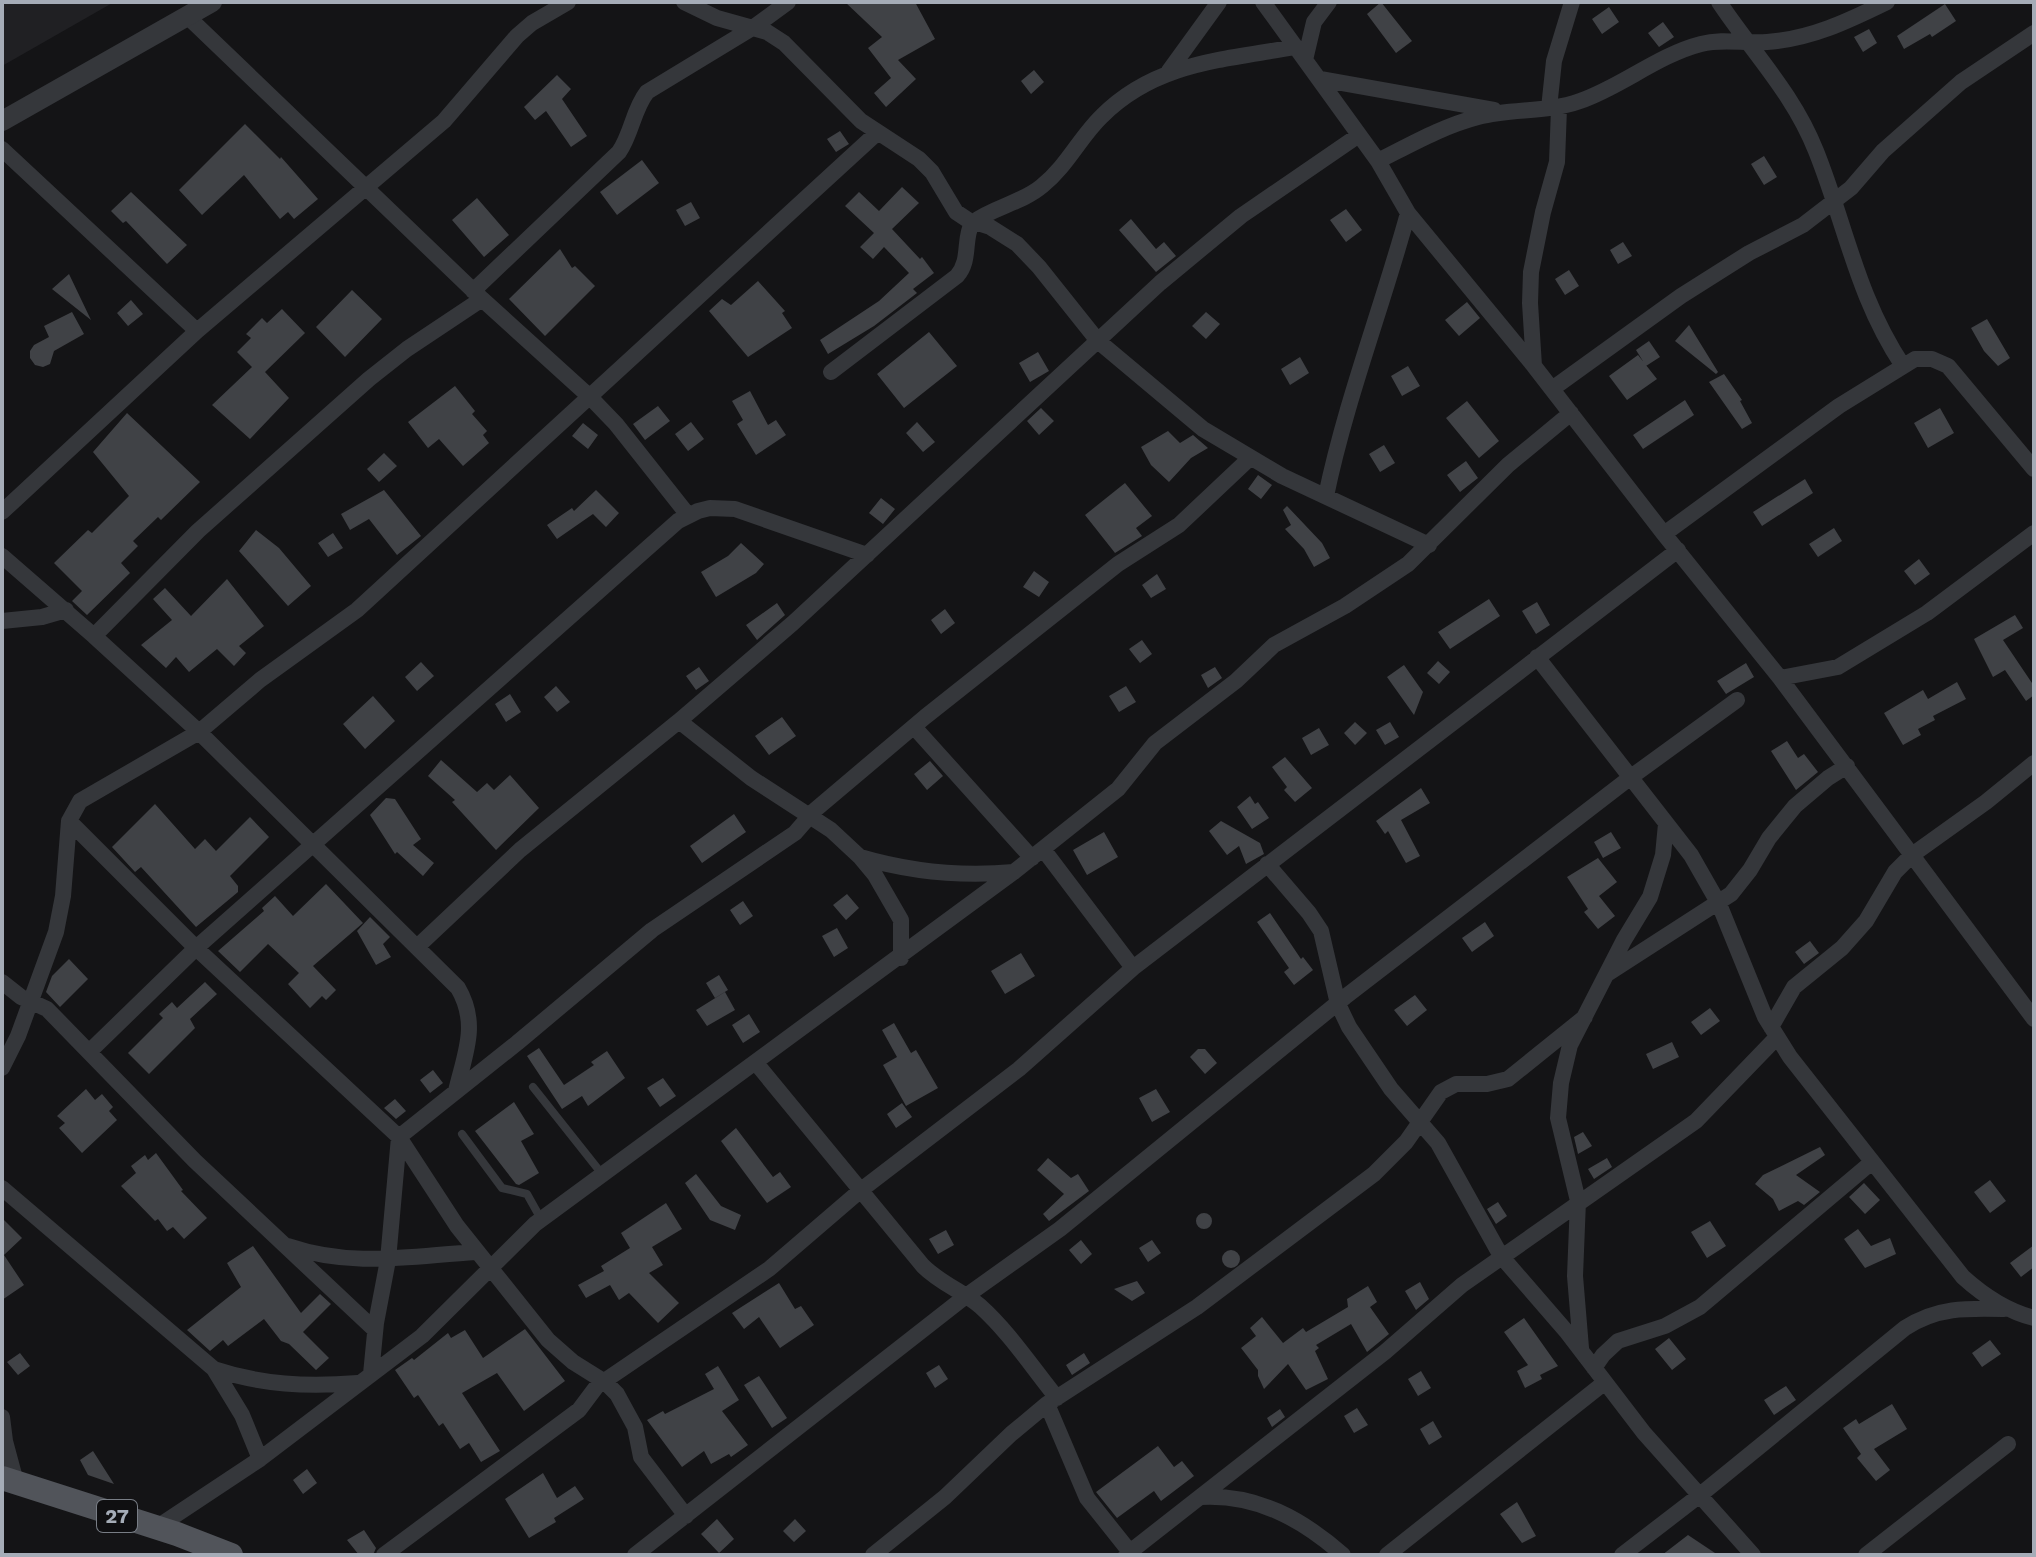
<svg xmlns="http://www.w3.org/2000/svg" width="2036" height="1557" font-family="'Work Sans',sans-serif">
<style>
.built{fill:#202023}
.building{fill:#404246}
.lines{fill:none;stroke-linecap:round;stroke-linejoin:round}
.service{stroke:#35373b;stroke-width:8}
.minor{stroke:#35373b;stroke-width:16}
.tertiary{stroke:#35373b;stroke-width:20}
.primary{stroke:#51545a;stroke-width:24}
.labels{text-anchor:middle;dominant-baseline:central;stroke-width:8;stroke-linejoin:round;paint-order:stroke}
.shield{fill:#0f0f11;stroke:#787d85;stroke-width:2}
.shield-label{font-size:20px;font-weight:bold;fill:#a5acb7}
</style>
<rect width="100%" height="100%" fill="#141416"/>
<path class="built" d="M2 2H114L2 66Z"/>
<path class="building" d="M845 2H915L935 39 898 60 916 79 886 107 874 93 891 78 868 48 882 37Z
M1381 2 1412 41 1396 53 1367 14Z
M1945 4 1956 21 1932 37 1930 34 1904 49 1897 36Z
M1609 7 1619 22 1602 34 1592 19Z
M1663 22 1674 37 1659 47 1648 33Z
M1869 29 1877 43 1863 52 1854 37Z
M1034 70 1044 82 1031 94 1021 81Z
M557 75 571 89 562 99 587 136 571 147 546 111 535 120 524 107Z
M245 124 280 159 281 157 318 199 294 219 288 212 280 219 244 175 202 215 179 190Z
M840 131 849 144 836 152 827 139Z
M1764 156 1777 177 1764 185 1751 164Z
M642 160 659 183 617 215 600 192Z
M902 187 919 203 892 229 920 259 922 257 934 273 913 289 917 293 874 326 828 354 820 340 879 301 909 273 884 247 873 259 860 247 874 233 845 206 859 192 879 211Z
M131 192 187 245 167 264 126 221 123 223 111 211Z
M477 198 509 235 484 257 452 220Z
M691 202 700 218 685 226 676 210Z
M1346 209 1362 230 1346 242 1330 220Z
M1131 219 1156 249 1164 242 1176 256 1156 272 1119 230Z
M1623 242 1632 256 1618 264 1610 250Z
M560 249 572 268 575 266 595 286 545 336 509 299Z
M1569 270 1579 286 1565 295 1555 279Z
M69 274 91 320 52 289Z
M758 281 785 311 782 313 792 328 748 357 709 311 722 299 731 305Z
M352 290 382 319 345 357 316 327Z
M131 300 143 314 128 326 117 313Z
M1467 302 1480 318 1459 336 1445 320Z
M282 309 305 333 265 372 289 398 250 439 212 405 252 367 237 352 251 338 246 334 262 318 267 323Z
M72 312 84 334 54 351 50 364 43 367 35 365 30 358V351L34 345 49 337 44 326Z
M1206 312 1220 324 1206 339 1192 326Z
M1987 319 2010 358 1998 366 1984 351 1971 328Z
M1689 325 1718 372 1716 374 1675 341Z
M929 332 957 366 904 408 877 374Z
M1649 341 1660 357 1646 366 1636 350Z
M1038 352 1049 371 1030 382 1019 363Z
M1638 355 1657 379 1627 400 1609 376Z
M1300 357 1309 373 1290 385 1281 369Z
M1408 366 1420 386 1402 396 1391 376Z
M1724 374 1742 400 1740 401 1752 423 1742 429 1709 382Z
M455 386 475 411 472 414 487 431 483 435 489 443 463 466 439 439 428 448 408 422Z
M750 391 768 425 776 420 786 435 756 455 737 424 743 420 732 401Z
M1685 400 1694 415 1643 449 1633 435Z
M1467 401 1499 441 1479 458 1446 418Z
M658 406 670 421 645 440 633 424Z
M1041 408 1054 421 1039 435 1027 421Z
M1940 408 1954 433 1928 448 1914 423Z
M127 413 200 482 161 520 158 517 133 541 138 546 121 563 130 573 87 615 72 601 82 591 54 563 88 530 92 533 129 496 93 452Z
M691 422 704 439 688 451 675 434Z
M917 422 935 442 923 452 906 433Z
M583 423 598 435 588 449 572 436Z
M1168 431 1180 443 1193 435 1208 448 1191 458 1169 482 1151 465 1141 447Z
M1384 445 1395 463 1380 472 1369 454Z
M384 453 397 466 379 482 367 469Z
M1466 461 1478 478 1460 492 1447 475Z
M1258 475 1272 485 1261 499 1248 489Z
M1805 479 1813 493 1762 526 1753 512Z
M1125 483 1152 516 1136 528 1142 536 1115 553 1085 515Z
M384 490 421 536 397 555 369 519 350 530 341 514Z
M596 490 619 513 606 527 593 514 557 539 547 525 572 508 574 511Z
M881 498 895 509 883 524 869 513Z
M1287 506 1322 543 1330 558 1314 567 1304 549 1285 529 1291 525 1283 510Z
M1834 528 1842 541 1818 557 1809 544Z
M256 530 279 548 311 586 288 606 239 551Z
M333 533 343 548 328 557 318 543Z
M741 543 764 564 756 573 716 597 701 572 728 556Z
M1919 559 1930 574 1915 585 1904 571Z
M1034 571 1049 582 1039 597 1023 587Z
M1157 574 1166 589 1151 598 1142 585Z
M227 579 264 626 239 646 246 653 234 666 217 649 189 672 176 657 166 668 141 645 172 620 153 599 165 588 191 616Z
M1489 599 1500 616 1450 649 1438 632Z
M1537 602 1550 625 1536 634 1522 611Z
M777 603 785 615 757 640 746 625Z
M945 609 955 623 941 634 931 620Z
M2015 615 2023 628 2003 640 2034 686V695L2026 701 2005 670 1993 677 1974 639Z
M1142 640 1152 654 1140 663 1129 649Z
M1438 661 1450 672 1439 684 1427 673Z
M421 662 434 676 417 691 405 677Z
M1746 663 1754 677 1726 694 1717 681Z
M1404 665 1423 692 1414 715 1387 677Z
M699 667 709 681 696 690 686 676Z
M1215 667 1222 678 1208 688 1201 675Z
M1957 682 1966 699 1933 716 1935 720 1918 729 1921 735 1903 745 1884 713 1923 690 1928 699Z
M556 686 570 702 557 712 544 697Z
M1126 686 1136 702 1119 712 1109 696Z
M510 694 521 712 506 722 495 704Z
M373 696 395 721 365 749 343 724Z
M782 717 796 736 769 755 755 736Z
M1355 722 1367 733 1355 745 1344 733Z
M1390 722 1399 737 1385 745 1376 730Z
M1319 728 1329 745 1311 755 1302 738Z
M1787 741 1798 758 1804 754 1818 772 1796 790 1771 751Z
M1285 757 1312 788 1295 802 1284 790 1287 787 1272 767Z
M441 760 477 792 487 783 494 790 510 775 539 808 496 850 452 802 455 800 428 776Z
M930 761 943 776 927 790 914 774Z
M1421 788 1430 803 1401 820 1420 856 1406 863 1388 831 1385 834 1376 821Z
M1250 796 1255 804 1258 802 1269 818 1252 829 1237 807Z
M386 798 395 799 421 839 413 845 434 863 423 876 397 852 395 854 370 815Z
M155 804 195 849 205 839 216 851 250 817 269 837 230 876 238 886V892L196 927 141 867 135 872 112 847Z
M734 814 746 832 702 863 690 846Z
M1221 821 1260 843 1264 854 1246 864 1239 846 1227 855 1209 831Z
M1104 832 1118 857 1087 875 1073 850Z
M1611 832 1621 848 1603 858 1594 842Z
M1598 858 1617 882 1599 896 1615 916 1598 929 1584 912 1588 909 1567 877Z
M326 884 363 923 313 966 336 990 326 1000 322 996 310 1008 288 984 299 973 268 944 240 972 218 951 264 911 262 908 275 896 293 916Z
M847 894 859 908 846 920 833 905Z
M743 901 753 916 740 925 730 910Z
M1270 913 1301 959 1303 957 1313 970 1294 985 1284 972 1289 968 1257 922Z
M370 917 390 937 383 944 391 957 376 965 357 931Z
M1485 922 1494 936 1472 952 1462 938Z
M837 928 848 948 834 957 822 936Z
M1810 941 1819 953 1804 964 1795 952Z
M1021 953 1035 976 1005 994 991 971Z
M69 959 88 979 60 1007 46 992 52 976Z
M719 975 728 990 715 998 706 983Z
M205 982 217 994 190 1019 195 1028 149 1074 128 1053 163 1018 159 1014 172 1002 177 1008Z
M725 992 735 1010 707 1026 696 1010Z
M1415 995 1427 1010 1407 1026 1394 1010Z
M1710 1008 1720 1021 1701 1035 1691 1022Z
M749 1014 760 1032 743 1043 732 1025Z
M894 1023 911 1053 916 1050 938 1088 906 1106 883 1065 897 1057 882 1030Z
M1672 1042 1679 1057 1653 1069 1646 1054Z
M539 1048 564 1085 594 1065 591 1062 607 1051 625 1078 588 1106 582 1096 562 1109 527 1056Z
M1198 1049H1205L1217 1063 1205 1074 1190 1057Z
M433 1070 443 1083 430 1093 420 1080Z
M663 1078 676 1096 660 1107 647 1088Z
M86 1089 95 1100 102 1094 113 1107 109 1111 117 1120 82 1153 59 1128 65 1123 57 1116Z
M1156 1089 1170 1112 1152 1122 1139 1098Z
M395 1099 406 1111 396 1119 384 1108Z
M514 1102 534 1134 521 1141 539 1173 519 1185 516 1184 475 1131Z
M902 1103 912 1117 896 1128 887 1114Z
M736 1128 773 1177 780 1172 791 1187 767 1203 721 1141Z
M1583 1132 1592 1146 1578 1154 1574 1137Z
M1820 1147 1825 1155 1796 1175 1820 1192 1804 1205 1798 1201 1779 1211 1773 1199 1755 1184 1763 1175Z
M156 1153 183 1190 181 1191 207 1218 184 1239 173 1227 167 1231 158 1219 155 1221 121 1186 136 1173 131 1166 145 1155 148 1160Z
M1048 1158 1071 1178 1078 1174 1089 1191 1049 1221 1043 1214 1064 1194 1037 1170Z
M1607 1158 1612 1167 1594 1179 1588 1169Z
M696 1174 721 1206 741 1215 735 1230 710 1220 685 1183Z
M1990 1180 2006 1201 1990 1213 1974 1192Z
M1864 1183 1880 1200 1865 1214 1849 1197Z
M1498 1202 1507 1216 1496 1224 1487 1209Z
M666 1203 682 1229 652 1247 663 1265 649 1273 679 1303 658 1323 629 1293 619 1300 610 1285 586 1298 578 1285 604 1271 601 1266 630 1248 621 1233Z
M1196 1221a8 8 0 1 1 16 0a8 8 0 1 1-16 0Z
M2 1218 22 1238 4 1255 24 1285 2 1300Z
M1710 1221 1726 1246 1707 1258 1691 1232Z
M1858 1229 1871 1246 1890 1238 1896 1254 1865 1268 1844 1239Z
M946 1230 954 1245 938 1254 929 1239Z
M1081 1240 1092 1254 1081 1264 1069 1250Z
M1152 1240 1161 1253 1148 1262 1139 1248Z
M2034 1245V1267L2021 1277 2010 1263Z
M253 1246 301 1313 320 1294 331 1304 303 1332 329 1358 316 1370 289 1344 281 1341 264 1319 228 1346 223 1340 210 1351 187 1330 241 1287 227 1263Z
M1222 1259a9 9 0 1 1 18 0a9 9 0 1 1-18 0Z
M1137 1281 1145 1293 1132 1301 1114 1289Z
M1420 1282 1429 1299 1416 1310 1405 1291Z
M779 1283 795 1309 801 1306 814 1325 780 1348 759 1317 744 1329 732 1313Z
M1368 1286 1377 1302 1370 1307 1389 1334 1367 1352 1351 1324 1316 1345 1319 1348 1315 1351 1328 1379 1306 1390 1288 1364 1264 1389 1258 1376V1370L1241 1348 1256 1336 1250 1328 1262 1317 1283 1343 1303 1328 1306 1332 1348 1307 1347 1299Z
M1524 1318 1558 1366 1540 1375 1542 1379 1525 1388 1517 1371 1528 1365 1504 1332Z
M525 1329 565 1381 524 1411 497 1373 462 1393 500 1451 481 1462 469 1443 460 1449 443 1423 439 1426 418 1395 414 1398 395 1370 412 1358 414 1360 448 1333 451 1338 465 1330 483 1358Z
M1669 1338 1686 1359 1672 1370 1655 1349Z
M1990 1340 2001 1354 1982 1367 1972 1353Z
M20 1353 30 1366 18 1375 7 1362Z
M1084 1353 1090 1363 1072 1375 1066 1365Z
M939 1365 948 1379 935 1388 926 1373Z
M718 1366 739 1400 722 1411 748 1445 731 1457 729 1454 711 1464 704 1451 682 1467 647 1420 663 1411 665 1414 714 1389 705 1374Z
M1421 1371 1431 1388 1418 1396 1408 1379Z
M759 1376 787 1418 772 1428 744 1385Z
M1786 1386 1796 1400 1774 1415 1764 1400Z
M1892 1404 1907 1429 1874 1449 1890 1470 1876 1481 1857 1458 1861 1454 1843 1428 1856 1419 1859 1424Z
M1357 1408 1368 1425 1354 1433 1344 1416Z
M1280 1409 1285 1417 1272 1427 1267 1418Z
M1433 1421 1442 1437 1429 1445 1420 1429Z
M1158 1446 1174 1467 1182 1461 1194 1476 1161 1501 1154 1491 1117 1518 1096 1492Z
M93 1451 114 1484 88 1475 80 1460Z
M307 1469 317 1483 303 1494 293 1480Z
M543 1473 557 1498 575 1486 584 1499 554 1518 556 1522 529 1538 505 1499Z
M1517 1502 1536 1536 1522 1543 1500 1514Z
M717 1519 734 1539 719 1553 701 1534Z
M795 1519 806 1531 794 1542 783 1531Z
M364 1530 376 1548 373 1555H359L347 1540Z
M1688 1535 1718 1555H1662Z"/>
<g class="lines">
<path class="service" d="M533 1087 602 1174
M462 1134 502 1188 527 1194 541 1219"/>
<path class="minor" d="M684 2 717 18 767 32 784 43 861 121 919 159 932 172 956 212 968 220 990 227 1017 244 1039 267 1098 341 1203 429 1282 476 1429 545
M1263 2 1378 161 1408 213 1534 366 1664 534 1780 678 2034 1019
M1719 2C1753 53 1793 93 1816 151 1846 226 1857 297 1903 366
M187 16 482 299 590 397 616 424 688 515
M1305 60 1314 22 1329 2
M1169 71 1219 2
M1320 79 1494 110
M1549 108 1554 61 1572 2
M2 149 197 331
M1378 161C1410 145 1443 126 1478 117 1512 108 1547 113 1580 101 1621 87 1658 55 1701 44 1723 38 1745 44 1767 42 1811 39 1848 21 1887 2
M473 291 619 152C632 133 633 110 647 92L754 27 788 2
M1534 366 1530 303 1531 272 1543 212 1557 162 1559 108
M831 372 957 276C971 260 963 240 972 223 993 207 1022 203 1042 186 1067 166 1080 137 1102 116 1156 62 1224 60 1295 47
M1552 389 1681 296 1749 253 1803 225 1851 188 1883 151 1961 82 2034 33
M1326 496C1346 400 1382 308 1408 213
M2 512 197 331 444 121 517 36 532 23 568 2
M1664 534 1839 406 1915 359H1932L1948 366 2034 469
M2 556 94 636 199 732 458 988C479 1024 465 1053 456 1091
M2 621 42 617 66 610
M94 636 198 531 369 379 407 349 482 299
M1537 657 1691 855 1719 904 1765 1017 1790 1057 1963 1277C1984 1296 2006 1311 2034 1318
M1780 678 1838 667 1927 613 2034 533
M679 721 751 778 831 830 860 857 875 875 901 920V958
M915 728 1032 858
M69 821 196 948 399 1137 457 1226 548 1340 573 1362 605 1382 617 1394 635 1427 641 1457 686 1516
M1043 849 1133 968
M860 857C911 872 960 877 1014 872
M1267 864 1309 913 1321 931 1338 1004 1349 1027 1391 1089 1438 1143 1501 1256 1566 1331 1644 1433 1753 1555
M417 947 520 850 679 721 793 623 1160 283 1241 216 1359 135
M1607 974 1731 894 1750 870 1769 838 1795 806 1828 778 1847 766
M2 982 21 997 47 1009 195 1161 375 1330
M1771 1027 1794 987 1842 948 1866 921 1895 872 1912 855 1986 802 2034 763
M89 1052 196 948 678 521 698 511 710 508 735 509 867 555
M756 1063 923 1266C940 1283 962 1291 980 1306 1009 1332 1032 1367 1057 1398
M2 1068 18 1036 56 932 63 896 69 821 80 801 199 732 260 680 357 610 878 132
M2 1188 214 1369 242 1415 260 1459
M288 1246C353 1268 410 1256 476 1252
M1581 1348 1575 1276 1578 1201 1558 1118 1561 1083 1570 1045 1624 940 1650 897 1663 855 1666 824
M1594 1368 1603 1355 1618 1341 1665 1326 1700 1307 1872 1162
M214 1369C262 1385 307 1387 358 1383
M371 1374 376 1323 388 1260 399 1137 517 1043 652 930 795 833 815 810 925 717 1118 564 1179 525 1250 458
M1047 1404 1087 1498 1130 1552
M2 1417 5 1441 16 1482
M1201 1497C1257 1494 1302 1519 1343 1555
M156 1528 260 1459 422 1336 535 1224 1015 871 1118 789 1155 743 1236 681 1274 645 1345 606 1408 564 1508 465 1571 413
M384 1555 579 1410 597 1386 769 1269 861 1190 1019 1069 1133 968 1678 550
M635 1555 966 1296 1060 1229 1345 997 1631 777 1737 700
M873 1555 945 1497 1011 1434 1047 1404 1197 1307 1374 1174 1406 1142 1441 1092 1456 1084H1487L1508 1079 1585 1017
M1126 1555 1385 1352 1462 1285 1696 1121 1777 1037
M1387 1555 1604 1383
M1622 1555 1700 1495 1905 1328C1937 1307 1967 1308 2004 1309
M1866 1555 2008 1444"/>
<path class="tertiary" d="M2 121 212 2"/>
<path class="primary" d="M2 1478 177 1534 231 1555"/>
</g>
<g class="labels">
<rect class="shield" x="97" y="1500" width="40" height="32" rx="6"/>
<g class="shield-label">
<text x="117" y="1516">27</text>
</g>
</g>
<rect width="2036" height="1557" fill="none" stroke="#a5acb7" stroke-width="8"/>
</svg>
